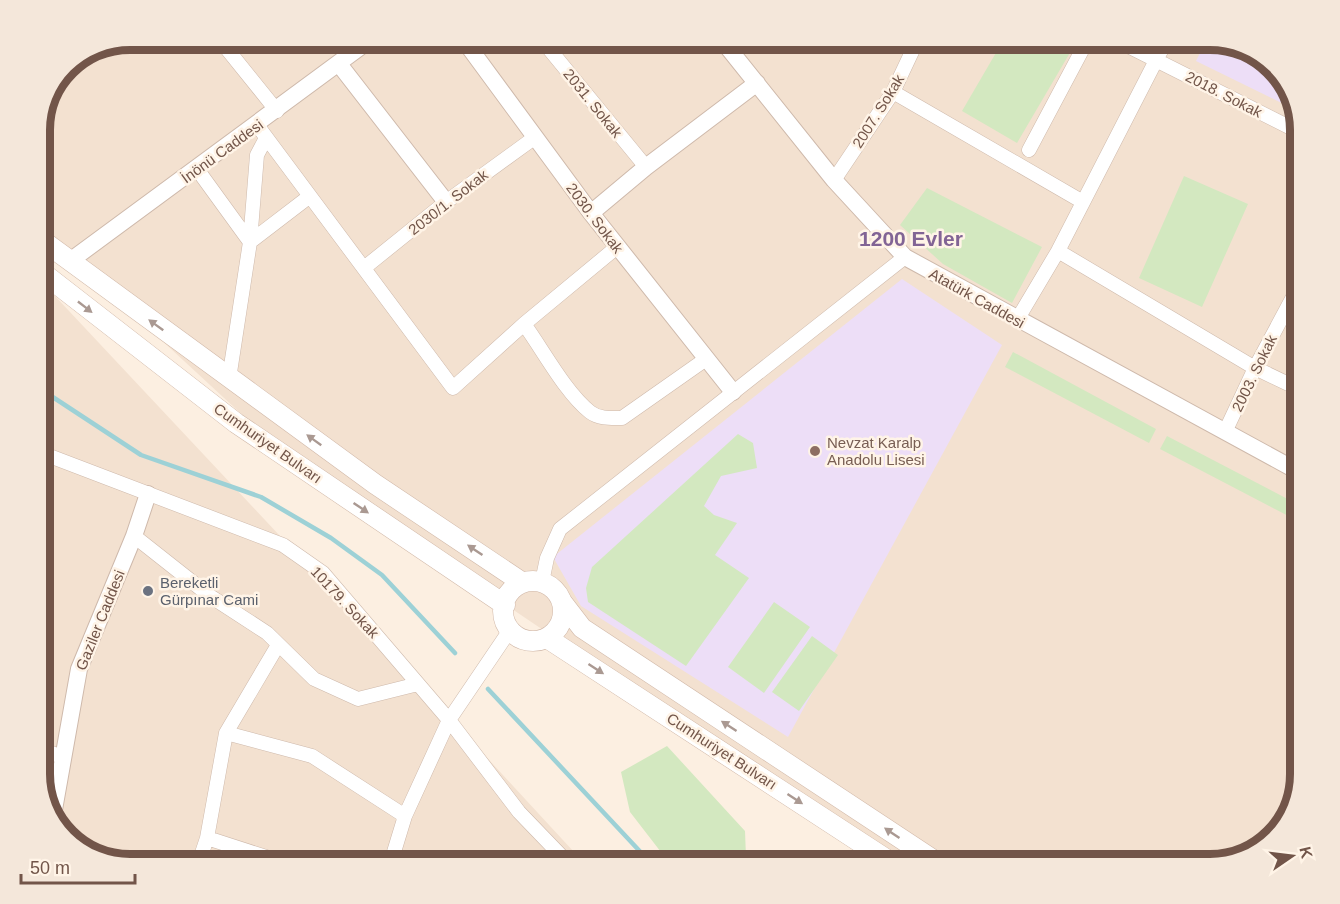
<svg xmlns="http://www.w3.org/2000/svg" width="1340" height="904" font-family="Helvetica,sans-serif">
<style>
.residential{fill:#f3e1d0}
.education{fill:#eddef7}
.green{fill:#d3e8c0}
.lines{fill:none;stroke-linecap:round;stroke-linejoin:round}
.stream{stroke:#9dd1d6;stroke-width:4.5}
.minor-casing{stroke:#ceb9ab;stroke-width:15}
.tertiary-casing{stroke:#ceb9ab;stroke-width:18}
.secondary-casing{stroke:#d1b8a8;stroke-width:21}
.minor{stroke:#fff;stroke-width:14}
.tertiary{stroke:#fff;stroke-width:16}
.secondary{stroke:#fff;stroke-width:20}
.oneway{fill:#aa9992}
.education-dot{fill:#8d6e63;stroke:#fff4e7;stroke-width:2}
.worship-dot{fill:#6b7280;stroke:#fff4e7;stroke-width:2}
.labels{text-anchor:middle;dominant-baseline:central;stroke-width:5;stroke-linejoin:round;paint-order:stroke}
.street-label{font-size:15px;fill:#725549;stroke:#fff4e7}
.education-label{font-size:15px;fill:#785e54;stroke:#fff4e7;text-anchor:start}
.worship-label{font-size:15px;fill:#5b616d;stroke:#fff4e7;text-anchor:start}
.district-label{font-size:21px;font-weight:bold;fill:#826495;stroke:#fff4e7}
.rim{fill:none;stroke:#725549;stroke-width:8}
</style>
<rect width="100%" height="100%" fill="#fcefe1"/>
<path class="residential" d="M130 39H1210L1261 55 1289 85 1301 130V774L1285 825 1255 853 1210 865H891L290 459 39 227V124L66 65Z
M39 279 431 697 586 865H130L79 849 51 819 39 780Z"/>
<path class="education" d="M1207 39 1261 55 1289 85 1296 110 1196 61Z
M902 279 1002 345 788 737 581 606 553 557Z"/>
<path class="green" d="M1004 39H1078L1017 143 962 111Z
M1184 176 1248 204 1202 307 1139 278Z
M927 188 1042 247 1012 303 943 264 900 225Z
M1013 352 1156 429 1149 443 1005 367Z
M738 434 753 443 757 468 721 476 704 506 714 515 737 523 715 555 749 578 686 666 588 602 586 588 592 567Z
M1167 436 1301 506 1296 520 1160 449Z
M774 602 810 627 764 693 728 667Z
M812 636 838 655 799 711 772 692Z
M667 746 745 831 746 857 735 865H691L664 856 630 812 621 772Z"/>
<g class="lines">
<path class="stream" d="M39 388 141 455 261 497 331 538 382 575 455 653
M488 689 648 860 664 865"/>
<g class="minor-casing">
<path id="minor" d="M219 39 277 111
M541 39 646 167
M1114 39 1301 133
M893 92 1083 202
M257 125 453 388 524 324 617 247
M1029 150 1088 39
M197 169 250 242 310 196
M834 180 893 92 918 39
M1058 251 1255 368 1301 390
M364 268 446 202 534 138
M1017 320 1058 251 1167 39
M524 324C543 350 565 392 590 412 599 419 611 418 622 418L706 359
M229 379 250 242 257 155 266 138
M1225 432 1255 368 1301 282
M39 452 283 545 323 573 449 720 519 812 570 865
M1289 467 1301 446
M134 536 210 596 267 633 314 679 358 699 418 684
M542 582 547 558 560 529 905 257
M226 733 312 756 405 816
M39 748 62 757
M207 838 291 865
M198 865 207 838 226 733 278 645
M390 865 405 816 449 720 510 630"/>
</g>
<g class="tertiary-casing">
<path id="tertiary" d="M463 39 591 213 733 392
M721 39 834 180 905 257 1301 473
M339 64 446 202
M591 213 646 167 757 83
M70 261 371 39
M52 821 79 669 134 536 148 494"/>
</g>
<g class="secondary-casing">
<path id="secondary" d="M39 238 375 484 523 583
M39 270 236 423 505 605
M503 611a30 30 0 1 1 60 0a30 30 0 1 1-60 0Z
M562 602 582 628 941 865
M547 638 895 865"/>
</g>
<use href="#minor" class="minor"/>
<use href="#tertiary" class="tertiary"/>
<use href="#secondary" class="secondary"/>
</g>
<defs><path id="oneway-solid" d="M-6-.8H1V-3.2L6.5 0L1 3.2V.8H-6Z" transform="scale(1.5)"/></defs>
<g class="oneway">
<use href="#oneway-solid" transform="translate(85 307) rotate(38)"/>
<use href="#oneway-solid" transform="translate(156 325) rotate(-144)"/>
<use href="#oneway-solid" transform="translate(314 440) rotate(-144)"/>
<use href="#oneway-solid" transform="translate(361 508) rotate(34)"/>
<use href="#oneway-solid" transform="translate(475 550) rotate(-146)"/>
<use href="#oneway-solid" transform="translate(596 669) rotate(33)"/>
<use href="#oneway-solid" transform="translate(729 726) rotate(-147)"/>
<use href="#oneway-solid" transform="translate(795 799) rotate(33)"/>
<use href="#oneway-solid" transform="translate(892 833) rotate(-146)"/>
</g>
<circle class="education-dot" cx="815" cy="451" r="6"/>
<circle class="worship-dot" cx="148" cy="591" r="6"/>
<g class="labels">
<g class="street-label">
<text transform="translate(1224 94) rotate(27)">2018. Sokak</text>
<text transform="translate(593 103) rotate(51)">2031. Sokak</text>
<text transform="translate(878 111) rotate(-58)">2007. Sokak</text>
<text transform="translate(222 151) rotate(-36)">İnönü Caddesi</text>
<text transform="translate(448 202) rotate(-38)">2030/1. Sokak</text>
<text transform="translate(595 218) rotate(53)">2030. Sokak</text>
<text transform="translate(977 298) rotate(29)">Atatürk Caddesi</text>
<text transform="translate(1254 373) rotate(-64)">2003. Sokak</text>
<text transform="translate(268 443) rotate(35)">Cumhuriyet Bulvarı</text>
<text transform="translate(345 602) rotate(47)">10179. Sokak</text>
<text transform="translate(100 620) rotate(-68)">Gaziler Caddesi</text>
<text transform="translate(722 751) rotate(33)">Cumhuriyet Bulvarı</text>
</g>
<g class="education-label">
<text x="827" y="442">Nevzat Karalp<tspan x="827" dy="17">Anadolu Lisesi</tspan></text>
</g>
<g class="worship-label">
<text x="160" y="582">Bereketli<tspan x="160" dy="17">Gürpınar Cami</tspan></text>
</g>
<g class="district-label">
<text x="911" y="238">1200 Evler</text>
</g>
</g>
<path d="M0 0H1340V904H0ZM130 50H1210A80 80 0 0 1 1290 130V774A80 80 0 0 1 1210 854H130A80 80 0 0 1 50 774V130A80 80 0 0 1 130 50Z" fill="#f4e7da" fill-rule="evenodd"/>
<path class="rim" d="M130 50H1210A80 80 0 0 1 1290 130V774A80 80 0 0 1 1210 854H130A80 80 0 0 1 50 774V130A80 80 0 0 1 130 50Z"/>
<g transform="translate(1292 856) rotate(76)" stroke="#fff4e7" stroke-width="4.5" paint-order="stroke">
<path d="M0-4.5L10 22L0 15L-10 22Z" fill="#725549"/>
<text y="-9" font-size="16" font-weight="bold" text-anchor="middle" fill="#725549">K</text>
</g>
<path d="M21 874v9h114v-9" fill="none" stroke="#725549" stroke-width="3"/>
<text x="30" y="874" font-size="18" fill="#725549" stroke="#fff4e7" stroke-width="4.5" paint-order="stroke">50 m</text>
</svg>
